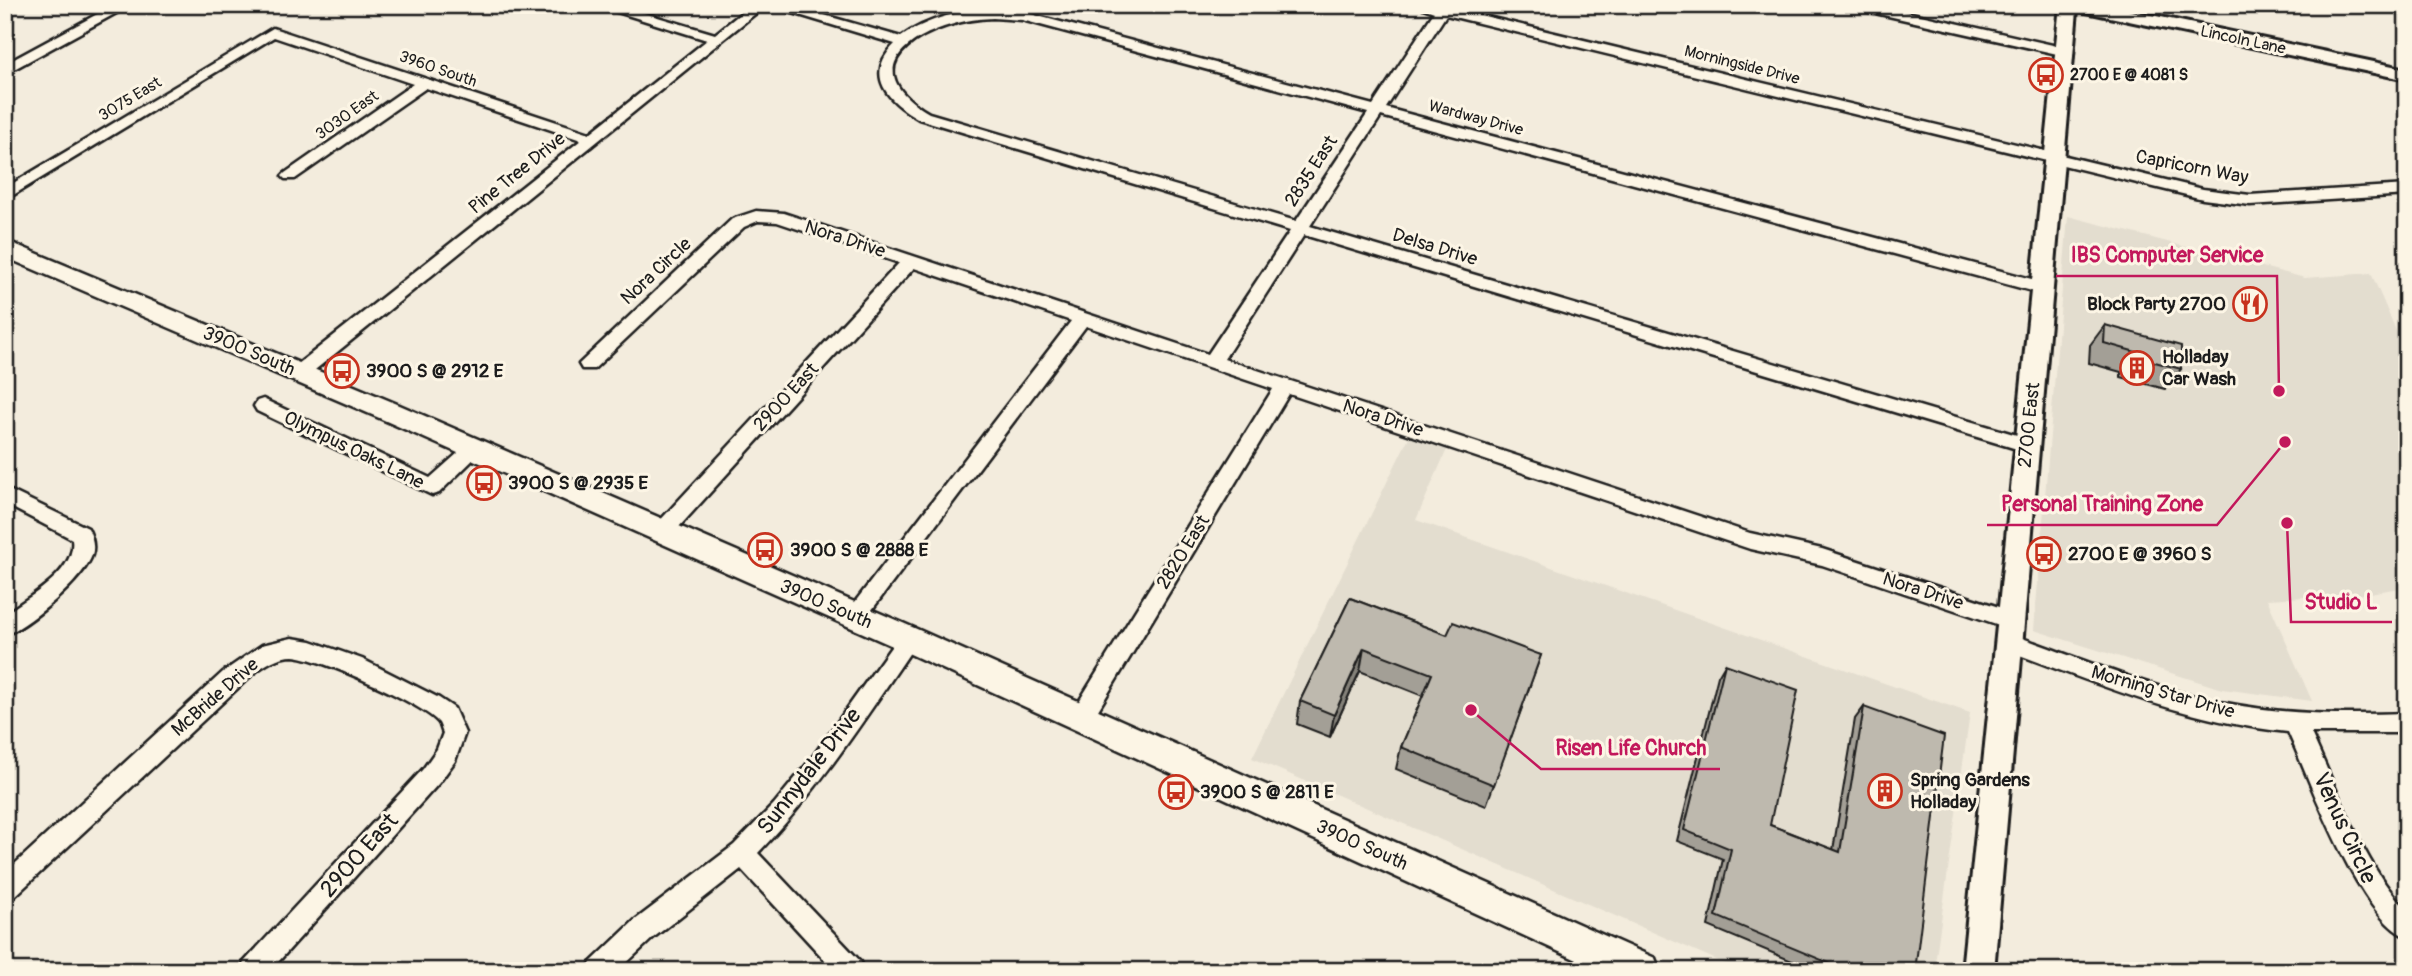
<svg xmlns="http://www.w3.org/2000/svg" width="2412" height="976" font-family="Pangolin,sans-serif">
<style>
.built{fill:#e3ddcf}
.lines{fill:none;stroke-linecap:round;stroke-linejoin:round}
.minor-casing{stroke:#1c1c1c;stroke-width:5}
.tertiary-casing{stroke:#1c1c1c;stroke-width:6}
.secondary-casing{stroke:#1c1c1c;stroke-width:5}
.minor{fill:#fcf5e5;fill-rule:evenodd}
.tertiary{fill:#fcf5e5;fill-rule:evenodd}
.secondary{fill:#fcf5e5;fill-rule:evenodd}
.wall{fill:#a39f96;stroke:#1c1c1c;stroke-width:2}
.shaded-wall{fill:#85827a;stroke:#1c1c1c;stroke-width:2}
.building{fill:#beb9ae;stroke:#1c1c1c;stroke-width:2}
.labels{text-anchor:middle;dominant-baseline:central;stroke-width:6;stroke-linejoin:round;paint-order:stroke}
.far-street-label{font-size:16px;fill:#1c1c1c;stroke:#fcf5e5}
.far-poi-label{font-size:16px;font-weight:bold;fill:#1c1c1c;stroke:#fcf5e5;text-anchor:start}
.street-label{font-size:19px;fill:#1c1c1c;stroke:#fcf5e5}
.poi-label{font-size:19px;font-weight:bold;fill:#1c1c1c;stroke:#fcf5e5;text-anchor:start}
.near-street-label{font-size:23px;fill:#1c1c1c;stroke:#fcf5e5}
.leader{fill:none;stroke:#c2185b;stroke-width:2.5}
.callout-dot{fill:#c2185b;stroke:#fcf5e5;stroke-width:2.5}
.callout-label{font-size:21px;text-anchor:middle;font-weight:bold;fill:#c2185b;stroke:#fcf5e5;stroke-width:6;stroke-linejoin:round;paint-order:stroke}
</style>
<rect width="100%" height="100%" fill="#f3ecdd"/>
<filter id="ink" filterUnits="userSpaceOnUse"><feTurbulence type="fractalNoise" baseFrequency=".0143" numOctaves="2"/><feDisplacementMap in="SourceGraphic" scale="14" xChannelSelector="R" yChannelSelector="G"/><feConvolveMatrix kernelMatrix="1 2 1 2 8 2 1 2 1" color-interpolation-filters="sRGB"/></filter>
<g filter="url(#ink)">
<path class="built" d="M2068 216 2305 278 2371 273 2398 335 2407 338V587L2363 594 2267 599 2312 701 2222 689 2034 630Z
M1410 435 1448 447 1416 520 1970 713 1934 971H1742L1252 758Z"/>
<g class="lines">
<g class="minor-casing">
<path id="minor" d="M114 5H131L5 74V64Z
M595 5H617L715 34 751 5H789L901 37C937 12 980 7 1023 12L1373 105 1434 12 1414 5H1453L1451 8 2203 189 2250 195 2407 185V195L2250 205 2203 199 1446 15 1386 108 2043 282 2051 288 2043 294 1381 116 1310 226 2027 438 2034 440 2036 445 2034 450 2027 452 1304 235 1224 359 1750 533 1822 549 2011 611 2018 614 2021 620 2018 626 2011 629 1822 565 1750 549 1289 394 1089 725 1081 728 1073 725 1070 718 1073 711 1273 389 1086 326 862 623 855 626 848 623 845 617 848 611 1071 321 914 268 668 539 661 541 654 539 651 533 654 527 899 263 777 222 758 221 744 227 594 369H582L579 364 732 219 756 211 784 213 1208 354 1290 231 919 119C889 102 863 76 895 44L766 5 305 378H293L290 373 293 368 581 140 426 88 295 179H285L282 176 285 173 413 84 274 37 5 200V188L273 28 590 133 707 40ZM993 18 1022 20 1368 113 1296 221 929 113C842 62 936 19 993 18Z
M1850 5H1876L2066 48 2073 52 2066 56 1857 9Z
M263 399 430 478 467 445H481L483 450 439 493 432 495 257 411 254 406 257 401Z
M5 488 88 528C92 536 95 546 92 555 84 579 29 626 5 635V614C28 597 77 572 72 539L5 504Z
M908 630 915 633 919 639 915 645C866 717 819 790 758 853L861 962 864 971H835L741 869 653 938 618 971H588L591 962 635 920 734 845 774 804 811 759 901 633Z
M2008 633C2080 658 2151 689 2226 703 2286 715 2346 715 2407 713V733H2311C2335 784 2366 872 2407 909V937C2359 918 2310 780 2288 732 2188 722 2095 683 2001 648L1997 642 2001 636Z
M292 638 311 641 362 659 439 698 454 708 465 733 455 761 439 783 270 971H241L244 962 423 769 437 749 443 733C441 730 441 726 439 723 426 705 318 657 293 656 278 656 266 664 254 673L14 897 5 901V873L223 672 262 645Z"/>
</g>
<g class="tertiary-casing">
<path id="tertiary" d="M2060 5H2104L2407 69V80L2077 10 1994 971H1962Z"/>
</g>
<g class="secondary-casing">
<path id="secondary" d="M5 240 395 403 919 630 1655 958 1660 971H1601L897 648 377 417 5 257Z"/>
</g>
<use href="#minor" class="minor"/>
<use href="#tertiary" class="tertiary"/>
<use href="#secondary" class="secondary"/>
</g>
<path class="wall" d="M2105 325 2181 369 2165 389 2121 377V372L2089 363 2090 345Z
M1350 598 1447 635 1541 655 1486 806 1396 769 1401 747 1423 696 1360 671 1330 737 1297 724 1300 701Z
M1725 664 1770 825 1833 850 1855 719 1864 707 1915 971H1816L1708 926 1723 859 1677 841 1718 676Z"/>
<path class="shaded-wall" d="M1364 648 1360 671 1330 737 1334 715Z"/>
<path class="building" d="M2105 325 2181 346V369L2136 357V352L2104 343Z
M1350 598 1447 635 1453 622 1541 655 1494 785 1401 747 1432 674 1364 648 1334 715 1300 701Z
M1725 664 1798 690 1770 825 1840 852 1864 707 1944 736 1915 971H1848L1716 916 1731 849 1684 830Z"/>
</g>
<defs>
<g id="bus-ring" transform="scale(1.75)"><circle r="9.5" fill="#fcf5e5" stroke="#c8321e" stroke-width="1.5"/><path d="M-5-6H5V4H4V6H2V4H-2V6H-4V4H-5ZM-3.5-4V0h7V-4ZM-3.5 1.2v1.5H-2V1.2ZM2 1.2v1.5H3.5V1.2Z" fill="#c8321e"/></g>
<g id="restaurant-ring" transform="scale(1.75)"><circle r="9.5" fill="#fcf5e5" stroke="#c8321e" stroke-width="1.5"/><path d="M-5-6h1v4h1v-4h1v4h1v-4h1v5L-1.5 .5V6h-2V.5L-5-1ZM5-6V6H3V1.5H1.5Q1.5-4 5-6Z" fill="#c8321e"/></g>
<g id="building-ring" transform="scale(1.75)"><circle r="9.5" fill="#fcf5e5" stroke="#c8321e" stroke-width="1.5"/><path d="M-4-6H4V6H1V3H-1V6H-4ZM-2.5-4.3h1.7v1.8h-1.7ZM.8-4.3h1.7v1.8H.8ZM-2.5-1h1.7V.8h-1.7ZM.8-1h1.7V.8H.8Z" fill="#c8321e"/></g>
</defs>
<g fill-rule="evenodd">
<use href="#bus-ring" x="2046" y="75"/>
<use href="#restaurant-ring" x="2250" y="304"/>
<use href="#building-ring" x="2137" y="368"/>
<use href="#bus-ring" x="342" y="371"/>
<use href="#bus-ring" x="484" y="483"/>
<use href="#bus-ring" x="765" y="550"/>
<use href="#bus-ring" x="2044" y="554"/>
<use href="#building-ring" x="1885" y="791"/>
<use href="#bus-ring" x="1176" y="792"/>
</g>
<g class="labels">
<g class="far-street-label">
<text transform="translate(2243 40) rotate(12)">Lincoln Lane</text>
<text transform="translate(1742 65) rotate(14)">Morningside Drive</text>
<text transform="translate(438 69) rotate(19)">3960 South</text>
<text transform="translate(130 99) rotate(-31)">3075 East</text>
<text transform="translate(347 115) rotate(-35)">3030 East</text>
<text transform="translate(1476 118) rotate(15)">Wardway Drive</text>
</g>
<g class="far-poi-label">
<text x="2070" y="75">2700 E @ 4081 S</text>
</g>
<g class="street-label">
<text transform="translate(2192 167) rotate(11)">Capricorn Way</text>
<text transform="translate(1311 171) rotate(-57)">2835 East</text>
<text transform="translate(517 173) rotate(-39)">Pine Tree Drive</text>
<text transform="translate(845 239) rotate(18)">Nora Drive</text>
<text transform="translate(1435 247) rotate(17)">Delsa Drive</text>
<text transform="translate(656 271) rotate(-43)">Nora Circle</text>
<text transform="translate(249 351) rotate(23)">3900 South</text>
<text transform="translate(786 397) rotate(-47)">2900 East</text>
<text transform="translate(1383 418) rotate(18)">Nora Drive</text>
<text transform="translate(2029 425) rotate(-84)">2700 East</text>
<text transform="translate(354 450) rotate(26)">Olympus Oaks Lane</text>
<text transform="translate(1183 552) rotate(-58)">2820 East</text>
<text transform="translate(1923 591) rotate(18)">Nora Drive</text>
<text transform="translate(826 604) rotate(23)">3900 South</text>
<text transform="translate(2163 692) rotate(16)">Morning Star Drive</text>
<text transform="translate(215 697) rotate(-41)">McBride Drive</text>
<text transform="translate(1362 845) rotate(24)">3900 South</text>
</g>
<g class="poi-label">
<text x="2226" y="304" text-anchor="end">Block Party 2700</text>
<text x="2162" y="357">Holladay<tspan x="2162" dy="22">Car Wash</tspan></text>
<text x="366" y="371">3900 S @ 2912 E</text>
<text x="508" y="483">3900 S @ 2935 E</text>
<text x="790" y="550">3900 S @ 2888 E</text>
<text x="2068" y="554">2700 E @ 3960 S</text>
<text x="1910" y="780">Spring Gardens<tspan x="1910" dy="22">Holladay</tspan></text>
<text x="1200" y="792">3900 S @ 2811 E</text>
</g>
<g class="near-street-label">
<text transform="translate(809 771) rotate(-52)">Sunnydale Drive</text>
<text transform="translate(2345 828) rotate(65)">Venus Circle</text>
<text transform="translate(359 855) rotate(-48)">2900 East</text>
</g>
</g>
<path class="leader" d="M2279 391L2277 276H2056M2285 442L2217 525H1987M2287 523L2291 622H2392M1471 710L1541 769H1720"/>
<g class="callout-dot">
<circle cx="2279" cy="391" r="7"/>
<circle cx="2285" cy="442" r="7"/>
<circle cx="2287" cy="523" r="7"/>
<circle cx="1471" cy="710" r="7"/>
</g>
<g class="callout-label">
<text x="2167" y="262">IBS Computer Service</text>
<text x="2102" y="511">Personal Training Zone</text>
<text x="2341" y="609">Studio L</text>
<text x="1631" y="755">Risen Life Church</text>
</g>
<rect width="2412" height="976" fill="none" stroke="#fcf5e5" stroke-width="28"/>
<rect x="14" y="14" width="2384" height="948" fill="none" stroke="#1c1c1c" stroke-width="2.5" filter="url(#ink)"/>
</svg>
